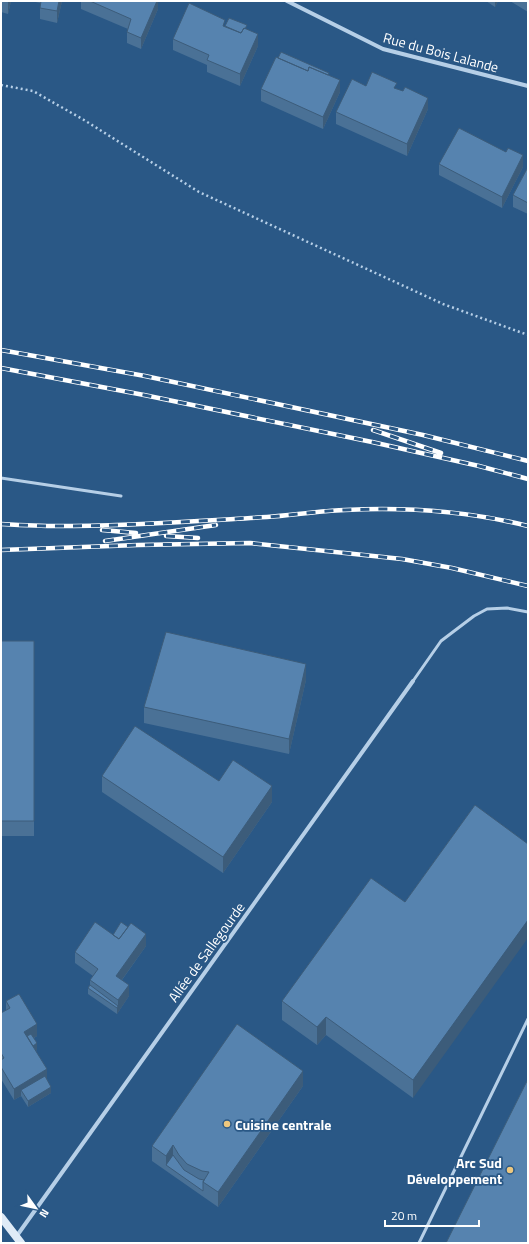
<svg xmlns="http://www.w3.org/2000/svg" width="529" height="1244" font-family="'Titillium Web',sans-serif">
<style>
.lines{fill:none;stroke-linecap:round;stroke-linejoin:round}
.path{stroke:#b6cfe7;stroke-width:2.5;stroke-dasharray:2 3;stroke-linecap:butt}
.lane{stroke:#b6cfe7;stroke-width:3}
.street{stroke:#b6cfe7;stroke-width:4}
.secondary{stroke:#dfebf7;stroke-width:8}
.rail-casing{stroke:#fff;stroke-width:4.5}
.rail{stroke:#2a5886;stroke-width:3;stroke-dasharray:9;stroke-linecap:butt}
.wall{fill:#4a7196}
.shaded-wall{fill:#3c5c7a}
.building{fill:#5683af;stroke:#3c5c7a}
.poi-dot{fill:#edc77e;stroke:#2a5886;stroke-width:1.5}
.labels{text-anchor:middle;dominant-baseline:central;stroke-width:3.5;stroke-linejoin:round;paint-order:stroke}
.street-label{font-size:14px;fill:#fff;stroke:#2a5886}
.poi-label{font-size:14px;font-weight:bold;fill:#fff;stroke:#2a5886;text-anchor:start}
</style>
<rect width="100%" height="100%" fill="#2a5886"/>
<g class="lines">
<path class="path" d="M1 85 33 91 84 120 199 192 443 304 528 335"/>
<path class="lane" d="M1 478 121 496
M413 681 441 641 474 616 487 609 507 608 528 612
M419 1243 528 1019"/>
<path class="street" d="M287 1 383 49 528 86
M16 1237 413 681"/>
<path class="secondary" d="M1 1217 21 1243"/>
<g class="rail-casing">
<path id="rail" d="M1 350 145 376 423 435 528 461
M1 368 144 395 372 442 479 466 528 479
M373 430 441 453
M1 524C20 525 39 526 58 526 128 526 197 521 267 517 293 515 319 511 345 510 406 507 468 511 528 526
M102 530 136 533
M166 536 198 538
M105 541 216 525
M1 550 138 545 250 543 402 559 452 568 528 586"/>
</g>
<use href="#rail" class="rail"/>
</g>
<path class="wall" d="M1 1H11L8 14 1 12Z
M30 1H62L57 23 40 19V8L41 3Z
M81 1H158V9L141 49 127 43V32L128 29 81 9Z
M486 1H498L495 7Z
M510 1H528V12Z
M225 26 247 29 258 46 240 86 207 72V65L173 50V39Z
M329 75 340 92 323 129 261 101V89Z
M366 86 397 89 428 109 407 156 336 124V112Z
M439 164 523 167 502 208 439 175Z
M528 167V214L513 207V195Z
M1 641H34V836H1Z
M306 680 289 754 144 723V707Z
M102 776 219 781 272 802 223 873 102 792Z
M475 805 413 1098 326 1035 317 1045 282 1020V1001L405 902Z
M113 935 146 946 122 980 129 996 117 1014 88 994V988L90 985V980L93 976 75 963V952Z
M6 1001 37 1036 34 1038 37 1050 35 1051 47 1079 51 1093 28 1107 21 1096 14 1100 1 1079V1013L6 1010Z
M303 1086 218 1207 152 1161V1146Z"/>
<path class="shaded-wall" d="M8 1H11L8 14Z
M59 1H62L57 23V11Z
M157 1H158V9L141 49V38Z
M495 1H498L495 7Z
M258 34V46L240 86V74Z
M340 80V92L323 129V117Z
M428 98V109L407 156V144Z
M523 155V167L502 208V197Z
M306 664V680L289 754V739Z
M272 786V802L223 873V857Z
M528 920V938L413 1098V1080Z
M146 934V946L116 988V976Z
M129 985V996L117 1014V1008L118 1006V1000Z
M326 1017V1035L317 1045V1027Z
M37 1024V1036L27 1042 24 1032Z
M37 1043V1050L31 1054V1047Z
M47 1069V1081L21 1090V1096L14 1100V1089Z
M303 1071V1086L218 1207V1192Z
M51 1087V1093L28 1107V1101Z
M173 1145V1161L166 1165V1156Z"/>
<path class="building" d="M41 1H59L57 11 40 8Z
M90 1H157L141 38 127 32 131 19Z
M189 3 225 20 223 26 241 33 244 28 258 34 240 74 207 60 209 55 173 39Z
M229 18 247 25 245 29 244 28 241 33 225 26Z
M281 52 329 73 328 75 309 67 308 71 278 58Z
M276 57 308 71 309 67 340 80 323 117 261 89Z
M372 72 397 83 394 88 403 91 405 87 428 98 407 144 336 112 352 79 366 86Z
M459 128 506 152 508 148 523 155 502 197 439 164Z
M528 167V203L513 195Z
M166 632 306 664 289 739 144 707Z
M1 641H34V821H1Z
M135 726 219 781 233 760 272 786 223 857 102 776Z
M475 805 528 844V920L413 1080 326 1017 317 1027 282 1001 371 878 405 902Z
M95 922 119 939 131 923 146 934 116 976 129 985 118 1000 90 980 98 969 75 952Z
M121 922 128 927 119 939 113 935Z
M90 985 118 1006 117 1008 88 988Z
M19 994 37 1024 24 1032 47 1069 14 1089 1 1067V1060L4 1058 1 1053V1013L10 1008 6 1001Z
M237 1024 303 1071 218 1192 203 1182 209 1172 202 1171 187 1164 179 1155 173 1145 166 1156 152 1146Z
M31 1034 37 1043 33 1046 27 1036Z
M45 1076 51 1087 28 1101 21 1090Z
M528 1079V1243H446Z
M173 1155 184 1170 199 1179 204 1180 203 1182V1191L166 1165Z"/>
<g class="poi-dot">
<circle cx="227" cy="1124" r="4"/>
<circle cx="510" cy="1170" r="4"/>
</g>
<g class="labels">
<g class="street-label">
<text transform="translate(441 52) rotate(15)">Rue du Bois Lalande</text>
<text transform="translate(206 952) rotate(-54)">Allée de Sallegourde</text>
</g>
<g class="poi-label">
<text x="235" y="1124">Cuisine centrale</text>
<text x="502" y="1162" text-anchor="end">Arc Sud<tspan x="502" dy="16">Développement</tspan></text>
</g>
</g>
<rect width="529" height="1244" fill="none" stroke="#ffffff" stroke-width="4"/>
<g transform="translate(36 1208) rotate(123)" stroke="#2a5886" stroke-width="3" paint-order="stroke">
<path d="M0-3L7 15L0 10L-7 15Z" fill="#ffffff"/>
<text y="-6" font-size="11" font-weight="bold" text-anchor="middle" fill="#ffffff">N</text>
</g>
<path d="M385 1220v6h94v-6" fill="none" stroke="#ffffff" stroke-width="2"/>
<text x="391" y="1220" font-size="12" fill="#ffffff" stroke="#2a5886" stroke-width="3" paint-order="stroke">20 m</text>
</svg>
